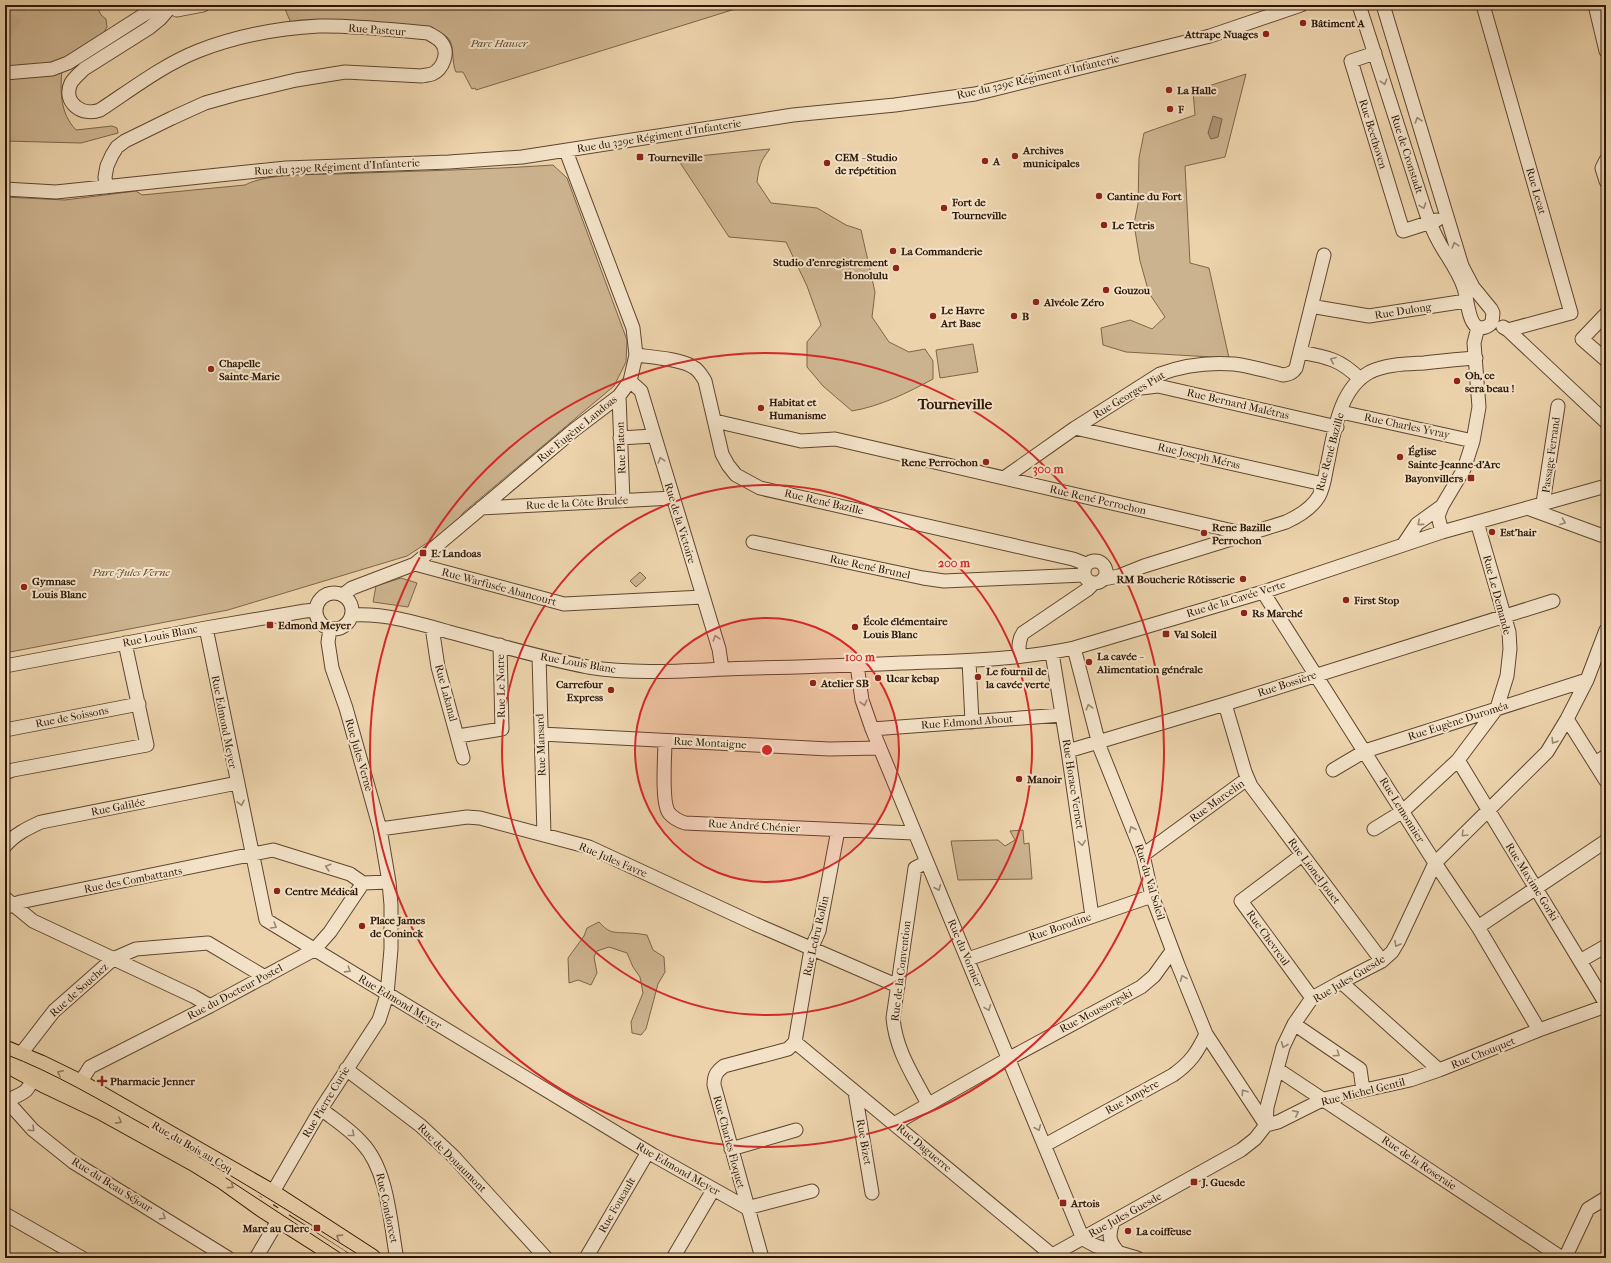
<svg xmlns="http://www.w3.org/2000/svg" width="1611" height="1263" font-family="'IM FELL French Canon',serif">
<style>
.green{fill:#ccb38f;stroke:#7d654a}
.water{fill:#ab9373;stroke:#796147}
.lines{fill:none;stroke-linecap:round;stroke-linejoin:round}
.major-tunnel{stroke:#c6ad8a;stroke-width:17;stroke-dasharray:17 8;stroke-linecap:butt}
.minor-casing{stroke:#5e462f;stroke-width:15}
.major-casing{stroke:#2e1706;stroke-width:19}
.minor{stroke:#f3e2c8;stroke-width:13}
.major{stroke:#ecd3ab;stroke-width:17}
.tram{stroke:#2e1706;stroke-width:1}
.oneway{stroke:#9a8771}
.oneway2{stroke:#967e61}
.ring{fill:none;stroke:#d62828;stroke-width:2}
.poi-dot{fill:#8f2418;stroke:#f3e2c8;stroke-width:1.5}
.labels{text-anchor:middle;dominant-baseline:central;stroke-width:4;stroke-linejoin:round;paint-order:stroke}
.poi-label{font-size:11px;font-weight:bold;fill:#2e1706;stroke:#f3e2c8;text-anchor:start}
.street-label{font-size:11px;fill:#2e1706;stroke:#f3e2c8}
.park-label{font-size:11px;font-style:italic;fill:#5d462f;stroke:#f3e2c8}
.district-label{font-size:15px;font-weight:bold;fill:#2e1706;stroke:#f3e2c8}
.centre{fill:#d62828;stroke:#f3e2c8;stroke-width:2}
.ring-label{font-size:12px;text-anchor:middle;font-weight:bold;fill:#d62828;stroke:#f3e2c8;stroke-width:4;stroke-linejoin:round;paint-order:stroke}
</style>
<rect width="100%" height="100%" fill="#ecd3ab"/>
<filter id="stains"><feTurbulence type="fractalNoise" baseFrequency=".005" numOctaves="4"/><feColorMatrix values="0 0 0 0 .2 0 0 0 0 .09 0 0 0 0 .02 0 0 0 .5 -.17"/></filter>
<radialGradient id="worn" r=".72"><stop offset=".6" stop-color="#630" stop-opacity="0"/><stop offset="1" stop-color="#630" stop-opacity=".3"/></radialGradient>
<path class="green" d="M5 5 23 10 29 5H96L101 15 106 19 107 27 103 34 62 69C60 92 60 113 76 130L112 126 117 128 118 133 81 143 5 141Z
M281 5H748L476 90 475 88 472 89 463 72H456C451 62 455 45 448 38 445 34 438 32 434 29L291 23 285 9Z
M1246 74 1225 157 1185 166 1190 263 1209 268 1229 358 1126 352 1103 345 1101 328 1130 320 1152 329 1165 317 1149 293 1140 261 1134 224 1138 204 1139 158 1144 133 1195 115 1193 91Z
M770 149C760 161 759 167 757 182L771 203 817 208 846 225 861 230 875 292 872 317 889 342 909 352 925 349 933 361V379C907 393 881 406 852 411L823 386 807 367V342L821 325 807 286 786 242 729 237 677 158Z
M553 165 567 178 627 340 626 362 614 386 464 512 449 531 427 543 407 556 228 610 5 653V197L65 200 136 191 142 195 245 185C268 173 311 175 338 174 409 171 481 170 553 165Z
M973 344 978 372 940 378 936 350Z
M640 572 646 578 636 587 630 581Z
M401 578 417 583 408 607 373 602 376 586Z
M1023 830 1024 844 1029 843 1032 879 958 880 951 841 998 840 1005 846 1015 840 1010 831Z
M599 922C610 934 613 932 628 933 634 933 641 934 647 935L653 950 664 957 665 972 658 984 646 1029 641 1035 632 1033 631 1022 643 993 640 977 633 967 627 953 609 947 597 951 594 957 597 973 591 985 578 980 569 983 568 958 584 936 587 928Z"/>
<path class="water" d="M1213 116 1222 119 1218 137 1211 139 1208 133Z"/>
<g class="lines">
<path class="major-tunnel" d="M5 30 20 5"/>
<g class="minor-casing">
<path id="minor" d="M175 5 177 10 203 5
M1359 5 1425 210C1429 222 1434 233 1440 244 1448 258 1459 272 1464 288 1467 297 1468 320 1476 326 1481 330 1489 327 1492 322L1493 313 1491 309 1473 287 1462 266 1383 5
M1483 5 1571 313 1508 330
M1595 5 1606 51
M1375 53 1351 61 1403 231 1437 220
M5 73 52 69 68 63 156 7
M1606 160 1602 168 1606 181
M106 187 105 177 107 166 112 155 117 147 125 141 172 118 205 103 237 94 296 80 345 72 422 76C425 75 429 75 432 74 443 69 450 52 441 42 438 38 433 36 428 33 392 30 355 25 319 26 278 28 237 36 198 51 163 65 132 89 100 110 82 117 62 102 71 83 74 78 80 73 84 69L149 28 160 19 172 5
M5 189 56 192 286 168 449 162 522 157 793 115 895 105 975 94 1210 36 1301 5
M1316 307 1369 316 1466 301
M1606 314 1582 339 1606 360
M1503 327 1508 330 1606 422
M1300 352C1327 357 1340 359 1360 379
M636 355C651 357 681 359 693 367 699 370 702 376 705 381L722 454 728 465 736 475 760 488 1073 559 1086 564
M630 381 641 391 719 649 722 669
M1141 388 1158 386 1337 427
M619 396 623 501
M1341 412 1473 441
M715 421 801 441 835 439 1246 534
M1075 428 1323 484
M620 438 653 436
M1004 478 1075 428 1160 374C1184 365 1209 362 1234 364 1250 366 1267 371 1283 375 1289 374 1293 373 1296 368L1324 255
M1543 503 1558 406
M481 508 673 498
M1527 508 1606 537
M1442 532 1438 516 1442 506 1464 469 1473 441 1479 407 1474 343 1478 327
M753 542 923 578 944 581 1084 575
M1403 545 1417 524 1442 506
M1084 572a11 11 0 1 1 22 0a11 11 0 1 1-22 0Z
M415 564 564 604 703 597
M1103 579 1119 576 1144 566 1286 522C1299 516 1312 508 1319 496 1324 487 1325 476 1327 466 1334 435 1338 389 1370 372 1386 364 1406 364 1424 363 1441 361 1458 359 1476 358
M1263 592 1435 863 1478 927 1539 1030
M316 611a18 18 0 1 1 36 0a18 18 0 1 1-36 0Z
M343 595 352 588 415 564 574 430 619 396 630 381 636 355 633 328 566 151
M352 615C385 613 418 623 449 632 495 644 541 658 588 667 643 676 701 669 756 668 805 667 854 665 902 663 960 661 1017 660 1074 648L1263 592 1442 532 1606 486
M432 627 438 667 463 758
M206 628 266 920 653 1155 747 1208
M1074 648 1100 748 1143 855 1152 896 1178 965 1206 1034 1266 1125
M1052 653 1068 751 1092 916
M539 656 544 835
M1019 656C1019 648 1018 640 1023 633L1088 589 1094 583
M969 661 972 722
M857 665 862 700 872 729 1083 1239
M5 666 206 628 305 611 316 610
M1225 704 1245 772 1251 786 1382 961
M1567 719 1606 781
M872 729 1062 715
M5 730 139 704
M541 734 829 749 880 748
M458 736 502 729 500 645
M665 741C665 757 661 802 669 813 674 819 679 821 685 823L914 833
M1068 751 1225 704 1553 601
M1458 760 1606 1004
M1595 763 1606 756
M1333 770 1365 751 1587 680
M5 773 13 770 147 745 125 643
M380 829 467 817 480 818 589 847 755 924 898 986
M1374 829 1403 811 1458 760 1497 708 1507 676 1510 649 1509 632 1477 522
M5 846C15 834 28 828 41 822L237 783
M1143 855 1247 779
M1302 855 1241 901 1312 998
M927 862 915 868 893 1018C896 1051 913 1075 928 1104
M5 898 33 921 193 996 210 1006
M5 908 20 902 273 850 350 874 363 883
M1478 927 1606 841
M968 959 1152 896
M1580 961 1606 946
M1341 982 1439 1070
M1294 1024 1360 1069 1363 1090
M795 1042 1052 1255
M795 1042 811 949 819 931 838 830
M20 1055 54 1011 113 959 136 949 208 943 265 977
M346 1069 421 1126 453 1156 546 1258
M1277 1069 1562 1258
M75 1091 90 1067 210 1006 314 950 330 932 363 883 389 882
M855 1092 872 1193
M6 1100 33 1130 73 1162 228 1258
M5 1101C27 1092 27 1093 37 1071
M321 1109C335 1120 351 1130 362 1143 387 1169 390 1219 396 1254L395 1258
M894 1124 1008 1059 1141 987 1154 976 1172 951
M1266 1125 1278 1122 1324 1099 1410 1080 1439 1070 1539 1030 1606 1006
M1045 1145 1173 1075C1190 1063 1197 1053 1206 1034
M731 1149 796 1130
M747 1208 812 1191
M263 1209 321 1109 379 1020 387 995 391 949V905L389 882 380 829 346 708 332 668 328 642 330 629
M5 1214 82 1258
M1113 1222C1108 1236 1109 1242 1119 1253
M1083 1239 1096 1246 1137 1258
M256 1258 283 1212
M586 1258 648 1152
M673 1258 713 1190
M762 1258 714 1085C714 1076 716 1072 724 1066L788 1049 795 1042
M1047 1258 1241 1150 1255 1139 1266 1125 1267 1107 1283 1047 1294 1024 1312 998 1341 982 1382 961 1392 952 1398 942 1435 863 1547 752 1567 719 1587 680 1606 630
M1565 1258 1588 1209 1606 1198"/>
</g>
<g class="major-casing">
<path id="major" d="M5 1049 41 1064 80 1083 272 1193 372 1258
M5 1063 44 1084 101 1111 195 1163 224 1181 263 1209 340 1258"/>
</g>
<use href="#minor" class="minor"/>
<use href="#major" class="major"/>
<path class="tram" d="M5 1054C55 1073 101 1101 148 1127 221 1169 293 1213 364 1258
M226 1178 348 1258"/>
</g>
<defs><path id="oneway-chevron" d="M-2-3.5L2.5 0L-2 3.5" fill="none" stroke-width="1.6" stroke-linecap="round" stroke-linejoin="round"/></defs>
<g class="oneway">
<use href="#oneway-chevron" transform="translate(1384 82) rotate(73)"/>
<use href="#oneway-chevron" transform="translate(1418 120) rotate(-107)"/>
<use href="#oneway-chevron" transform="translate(1423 206) rotate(70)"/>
<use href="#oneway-chevron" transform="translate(1455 245) rotate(-107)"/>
<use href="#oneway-chevron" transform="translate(1333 360) rotate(-157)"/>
<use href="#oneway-chevron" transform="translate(661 460) rotate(-107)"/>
<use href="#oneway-chevron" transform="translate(1563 522) rotate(20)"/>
<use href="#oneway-chevron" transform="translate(1420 523) rotate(139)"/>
<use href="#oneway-chevron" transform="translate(716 638) rotate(-107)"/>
<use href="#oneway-chevron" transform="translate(864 703) rotate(74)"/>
<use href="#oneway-chevron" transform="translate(1089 707) rotate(-105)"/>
<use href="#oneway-chevron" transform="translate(1554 741) rotate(122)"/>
<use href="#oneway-chevron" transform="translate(241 803) rotate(78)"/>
<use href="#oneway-chevron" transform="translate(1132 829) rotate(-113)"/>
<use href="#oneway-chevron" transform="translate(1464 834) rotate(135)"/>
<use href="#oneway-chevron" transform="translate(1082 843) rotate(82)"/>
<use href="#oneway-chevron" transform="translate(328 867) rotate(-163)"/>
<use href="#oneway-chevron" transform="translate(938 888) rotate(67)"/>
<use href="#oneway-chevron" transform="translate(274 926) rotate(31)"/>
<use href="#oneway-chevron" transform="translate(1397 944) rotate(119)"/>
<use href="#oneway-chevron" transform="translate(348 970) rotate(32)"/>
<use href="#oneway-chevron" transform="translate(1183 978) rotate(-112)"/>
<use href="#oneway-chevron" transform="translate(988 1008) rotate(68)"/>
<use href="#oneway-chevron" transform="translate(1284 1045) rotate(112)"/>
<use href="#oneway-chevron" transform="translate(1337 1054) rotate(34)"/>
<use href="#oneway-chevron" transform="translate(1244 1092) rotate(-124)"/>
<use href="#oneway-chevron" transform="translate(1296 1113) rotate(-27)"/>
<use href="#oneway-chevron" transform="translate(1038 1128) rotate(67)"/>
<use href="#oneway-chevron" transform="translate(32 1129) rotate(44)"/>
<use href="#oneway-chevron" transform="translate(352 1134) rotate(39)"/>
<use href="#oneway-chevron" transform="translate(163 1217) rotate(32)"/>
</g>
<g class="oneway2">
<use href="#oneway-chevron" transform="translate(60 1073) rotate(-154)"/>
<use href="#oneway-chevron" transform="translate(119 1121) rotate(29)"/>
<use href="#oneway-chevron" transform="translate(231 1186) rotate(36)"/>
<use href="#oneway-chevron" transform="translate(339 1237) rotate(-147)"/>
</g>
<circle cx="767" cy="750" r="132" fill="#d62828" fill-opacity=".12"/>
<g class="ring">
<circle cx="767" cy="750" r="132"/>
<circle cx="767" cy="750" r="265"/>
<circle cx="767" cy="750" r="397"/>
</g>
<g class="poi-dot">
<circle cx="1303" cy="23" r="4"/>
<circle cx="1266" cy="34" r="4"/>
<circle cx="1169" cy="90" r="4"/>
<circle cx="1170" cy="109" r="4"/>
<circle cx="1015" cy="156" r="4"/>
<rect x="636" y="153" width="8" height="8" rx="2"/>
<circle cx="985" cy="161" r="4"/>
<circle cx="827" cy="163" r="4"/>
<circle cx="1099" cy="196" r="4"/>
<circle cx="944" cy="208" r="4"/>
<circle cx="1104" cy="225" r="4"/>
<circle cx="893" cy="251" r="4"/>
<circle cx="896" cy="268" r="4"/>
<circle cx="1106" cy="290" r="4"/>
<circle cx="1036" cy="302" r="4"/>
<circle cx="933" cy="316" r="4"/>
<circle cx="1014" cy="316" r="4"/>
<circle cx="211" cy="369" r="4"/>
<circle cx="1457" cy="381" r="4"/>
<circle cx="761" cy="408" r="4"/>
<circle cx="1400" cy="457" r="4"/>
<circle cx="986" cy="462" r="4"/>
<rect x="1467" y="474" width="8" height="8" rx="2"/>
<circle cx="1492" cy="532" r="4"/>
<circle cx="1204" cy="533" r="4"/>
<rect x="419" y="549" width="8" height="8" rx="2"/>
<circle cx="1243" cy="579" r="4"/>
<circle cx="24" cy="587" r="4"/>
<circle cx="1346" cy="600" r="4"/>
<circle cx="1244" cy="613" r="4"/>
<rect x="266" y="621" width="8" height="8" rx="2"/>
<circle cx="855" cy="627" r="4"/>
<rect x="1162" y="630" width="8" height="8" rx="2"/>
<circle cx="1089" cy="662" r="4"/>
<circle cx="978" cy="677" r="4"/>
<circle cx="878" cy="678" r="4"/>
<circle cx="813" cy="683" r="4"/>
<circle cx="611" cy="690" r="4"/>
<circle cx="1019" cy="779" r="4"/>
<circle cx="277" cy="891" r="4"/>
<circle cx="362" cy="926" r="4"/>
<path d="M100 1075h4v4h4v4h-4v4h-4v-4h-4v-4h4z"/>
<rect x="1190" y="1178" width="8" height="8" rx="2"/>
<rect x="1059" y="1199" width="8" height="8" rx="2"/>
<rect x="313" y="1224" width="8" height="8" rx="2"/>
<circle cx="1128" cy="1231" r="4"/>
</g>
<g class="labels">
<g class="poi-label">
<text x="1311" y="23">Bâtiment A</text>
<text x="1258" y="34" text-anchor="end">Attrape Nuages</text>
<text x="1177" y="90">La Halle</text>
<text x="1178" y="109">F</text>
<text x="1023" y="150">Archives<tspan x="1023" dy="13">municipales</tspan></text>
<text x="648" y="157">Tourneville</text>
<text x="835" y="157">CEM - Studio<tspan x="835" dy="13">de répétition</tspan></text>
<text x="993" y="161">A</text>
<text x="1107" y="196">Cantine du Fort</text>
<text x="952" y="202">Fort de<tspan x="952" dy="13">Tourneville</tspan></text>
<text x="1112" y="225">Le Tetris</text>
<text x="901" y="251">La Commanderie</text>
<text x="888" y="262" text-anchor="end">Studio d'enregistrement<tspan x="888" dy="13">Honolulu</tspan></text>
<text x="1114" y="290">Gouzou</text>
<text x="1044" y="302">Alvéole Zéro</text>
<text x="941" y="310">Le Havre<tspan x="941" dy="13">Art Base</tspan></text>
<text x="1022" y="316">B</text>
<text x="219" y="363">Chapelle<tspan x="219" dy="13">Sainte-Marie</tspan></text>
<text x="1465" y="375">Oh, ce<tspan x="1465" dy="13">sera beau !</tspan></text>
<text x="769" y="402">Habitat et<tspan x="769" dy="13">Humanisme</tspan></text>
<text x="1408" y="451">Église<tspan x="1408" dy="13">Sainte-Jeanne-d'Arc</tspan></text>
<text x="978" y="462" text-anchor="end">Rene Perrochon</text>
<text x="1463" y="478" text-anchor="end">Bayonvillers</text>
<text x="1212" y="527">Rene Bazille<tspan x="1212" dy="13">Perrochon</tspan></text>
<text x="1500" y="532">Est'hair</text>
<text x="431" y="553">E. Landoas</text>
<text x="1235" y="579" text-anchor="end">RM Boucherie Rôtisserie</text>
<text x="32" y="581">Gymnase<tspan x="32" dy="13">Louis Blanc</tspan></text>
<text x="1354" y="600">First Stop</text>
<text x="1252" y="613">Rs Marché</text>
<text x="863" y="621">École élémentaire<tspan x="863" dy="13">Louis Blanc</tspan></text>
<text x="278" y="625">Edmond Meyer</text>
<text x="1174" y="634">Val Soleil</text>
<text x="1097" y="656">La cavée -<tspan x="1097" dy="13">Alimentation générale</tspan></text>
<text x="986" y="671">Le fournil de<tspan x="986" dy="13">la cavée verte</tspan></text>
<text x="886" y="678">Ucar kebap</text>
<text x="821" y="683">Atelier SB</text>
<text x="603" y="684" text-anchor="end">Carrefour<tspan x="603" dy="13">Express</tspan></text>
<text x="1027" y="779">Manoir</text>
<text x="285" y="891">Centre Médical</text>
<text x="370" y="920">Place James<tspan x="370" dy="13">de Coninck</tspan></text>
<text x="110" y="1081">Pharmacie Jenner</text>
<text x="1202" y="1182">J. Guesde</text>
<text x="1071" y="1203">Artois</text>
<text x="309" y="1228" text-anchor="end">Mare au Clerc</text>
<text x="1136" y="1231">La coiffeuse</text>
</g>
<g class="street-label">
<text transform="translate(377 30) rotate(4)">Rue Pasteur</text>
<text transform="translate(1038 77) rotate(-13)">Rue du 329e Régiment d'Infanterie</text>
<text transform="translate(1373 134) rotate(73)">Rue Beethoven</text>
<text transform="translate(659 136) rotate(-9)">Rue du 329e Régiment d'Infanterie</text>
<text transform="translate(1407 154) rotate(72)">Rue de Cronstadt</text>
<text transform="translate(337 167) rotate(-3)">Rue du 329e Régiment d'Infanterie</text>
<text transform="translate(1536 191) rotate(74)">Rue Lecat</text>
<text transform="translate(1403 311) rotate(-9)">Rue Dulong</text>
<text transform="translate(1129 395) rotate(-31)">Rue Georges Piat</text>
<text transform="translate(1238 404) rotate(13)">Rue Bernard Malétras</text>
<text transform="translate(1407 426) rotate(12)">Rue Charles Yvray</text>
<text transform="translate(577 429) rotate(-39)">Rue Eugène Landoas</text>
<text transform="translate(621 448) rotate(-92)">Rue Platon</text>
<text transform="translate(1330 452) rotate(-75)">Rue René Bazille</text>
<text transform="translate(1551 455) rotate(-82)">Passage Ferrand</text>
<text transform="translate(1199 456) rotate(13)">Rue Joseph Méras</text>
<text transform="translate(1098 500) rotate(13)">Rue René Perrochon</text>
<text transform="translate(824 502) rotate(13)">Rue René Bazille</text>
<text transform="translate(577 503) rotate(-3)">Rue de la Côte Brulée</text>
<text transform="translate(680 523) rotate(73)">Rue de la Victoire</text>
<text transform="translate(870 567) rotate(12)">Rue René Brunel</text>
<text transform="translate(499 587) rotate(15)">Rue Warfusée Abancourt</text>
<text transform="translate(1497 595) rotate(75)">Rue Le Demande</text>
<text transform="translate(1236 599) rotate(-17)">Rue de la Cavée Verte</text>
<text transform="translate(160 636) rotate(-11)">Rue Louis Blanc</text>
<text transform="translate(578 663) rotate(10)">Rue Louis Blanc</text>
<text transform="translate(1287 684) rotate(-18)">Rue Bossière</text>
<text transform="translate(501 686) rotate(-91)">Rue Le Notre</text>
<text transform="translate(446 693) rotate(75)">Rue Lakanal</text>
<text transform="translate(72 717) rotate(-11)">Rue de Soissons</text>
<text transform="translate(1458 721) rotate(-18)">Rue Eugène Duroméa</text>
<text transform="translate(224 722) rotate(79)">Rue Edmond Meyer</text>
<text transform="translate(967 722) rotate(-4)">Rue Edmond About</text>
<text transform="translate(710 743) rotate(3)">Rue Montaigne</text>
<text transform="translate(541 745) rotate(-92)">Rue Mansard</text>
<text transform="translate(359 755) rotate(74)">Rue Jules Verne</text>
<text transform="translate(1073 784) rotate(81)">Rue Horace Vernet</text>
<text transform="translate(1217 801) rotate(-36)">Rue Marcelin</text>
<text transform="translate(118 807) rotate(-11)">Rue Galilée</text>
<text transform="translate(1402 810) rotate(58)">Rue Lemonnier</text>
<text transform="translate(754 826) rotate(3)">Rue André Chénier</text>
<text transform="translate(613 860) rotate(23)">Rue Jules Favre</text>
<text transform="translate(1314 871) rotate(53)">Rue Lionel Jouet</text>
<text transform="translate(133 880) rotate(-11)">Rue des Combattants</text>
<text transform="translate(1150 882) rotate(73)">Rue du Val Soleil</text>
<text transform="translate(1532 882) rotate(58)">Rue Maxime Gorki</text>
<text transform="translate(1060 927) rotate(-19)">Rue Borodine</text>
<text transform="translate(816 936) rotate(-77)">Rue Ledru Rollin</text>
<text transform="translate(1268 938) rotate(54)">Rue Chevreul</text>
<text transform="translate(965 953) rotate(67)">Rue du Vornier</text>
<text transform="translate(901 971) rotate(-83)">Rue de la Convention</text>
<text transform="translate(1349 979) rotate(-31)">Rue Jules Guesde</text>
<text transform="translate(79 990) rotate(-42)">Rue de Souchez</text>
<text transform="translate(235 992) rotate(-28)">Rue du Docteur Postel</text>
<text transform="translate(400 1002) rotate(31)">Rue Edmond Meyer</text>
<text transform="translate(1096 1011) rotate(-28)">Rue Moussorgski</text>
<text transform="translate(1483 1053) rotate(-22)">Rue Chouquet</text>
<text transform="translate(1363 1092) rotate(-14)">Rue Michel Gentil</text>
<text transform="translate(1132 1097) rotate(-29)">Rue Ampère</text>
<text transform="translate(326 1102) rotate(-59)">Rue Pierre Curie</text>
<text transform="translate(729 1142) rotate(75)">Rue Charles Floquet</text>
<text transform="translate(864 1142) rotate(80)">Rue Bizet</text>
<text transform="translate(192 1147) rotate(30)">Rue du Bois au Coq</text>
<text transform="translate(924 1148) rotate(40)">Rue Daguerre</text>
<text transform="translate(452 1158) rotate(45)">Rue de Douaumont</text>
<text transform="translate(1419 1163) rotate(34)">Rue de la Roseraie</text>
<text transform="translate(678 1169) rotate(30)">Rue Edmond Meyer</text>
<text transform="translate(112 1185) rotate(32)">Rue du Beau Séjour</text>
<text transform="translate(617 1205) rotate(-60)">Rue Foucault</text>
<text transform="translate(387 1208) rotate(78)">Rue Condorcet</text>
<text transform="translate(1125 1215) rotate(-29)">Rue Jules Guesde</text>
</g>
<g class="park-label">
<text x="499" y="43">Parc Hauser</text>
<text x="131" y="572">Parc Jules Verne</text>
</g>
<g class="district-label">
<text x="955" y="404">Tourneville</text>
</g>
</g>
<circle cx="767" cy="750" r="6" class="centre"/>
<g class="ring-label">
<text x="1048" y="473">300 m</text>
<text x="954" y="567">200 m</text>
<text x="860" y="661">100 m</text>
</g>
<rect width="1611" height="1263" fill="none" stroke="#ecd3ab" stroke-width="20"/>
<rect x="6" y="6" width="1599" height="1251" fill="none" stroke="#2e1706" stroke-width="2"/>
<rect x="10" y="10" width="1591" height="1243" fill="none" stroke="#2e1706"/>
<rect width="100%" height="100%" filter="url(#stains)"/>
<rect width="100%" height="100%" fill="url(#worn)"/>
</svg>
